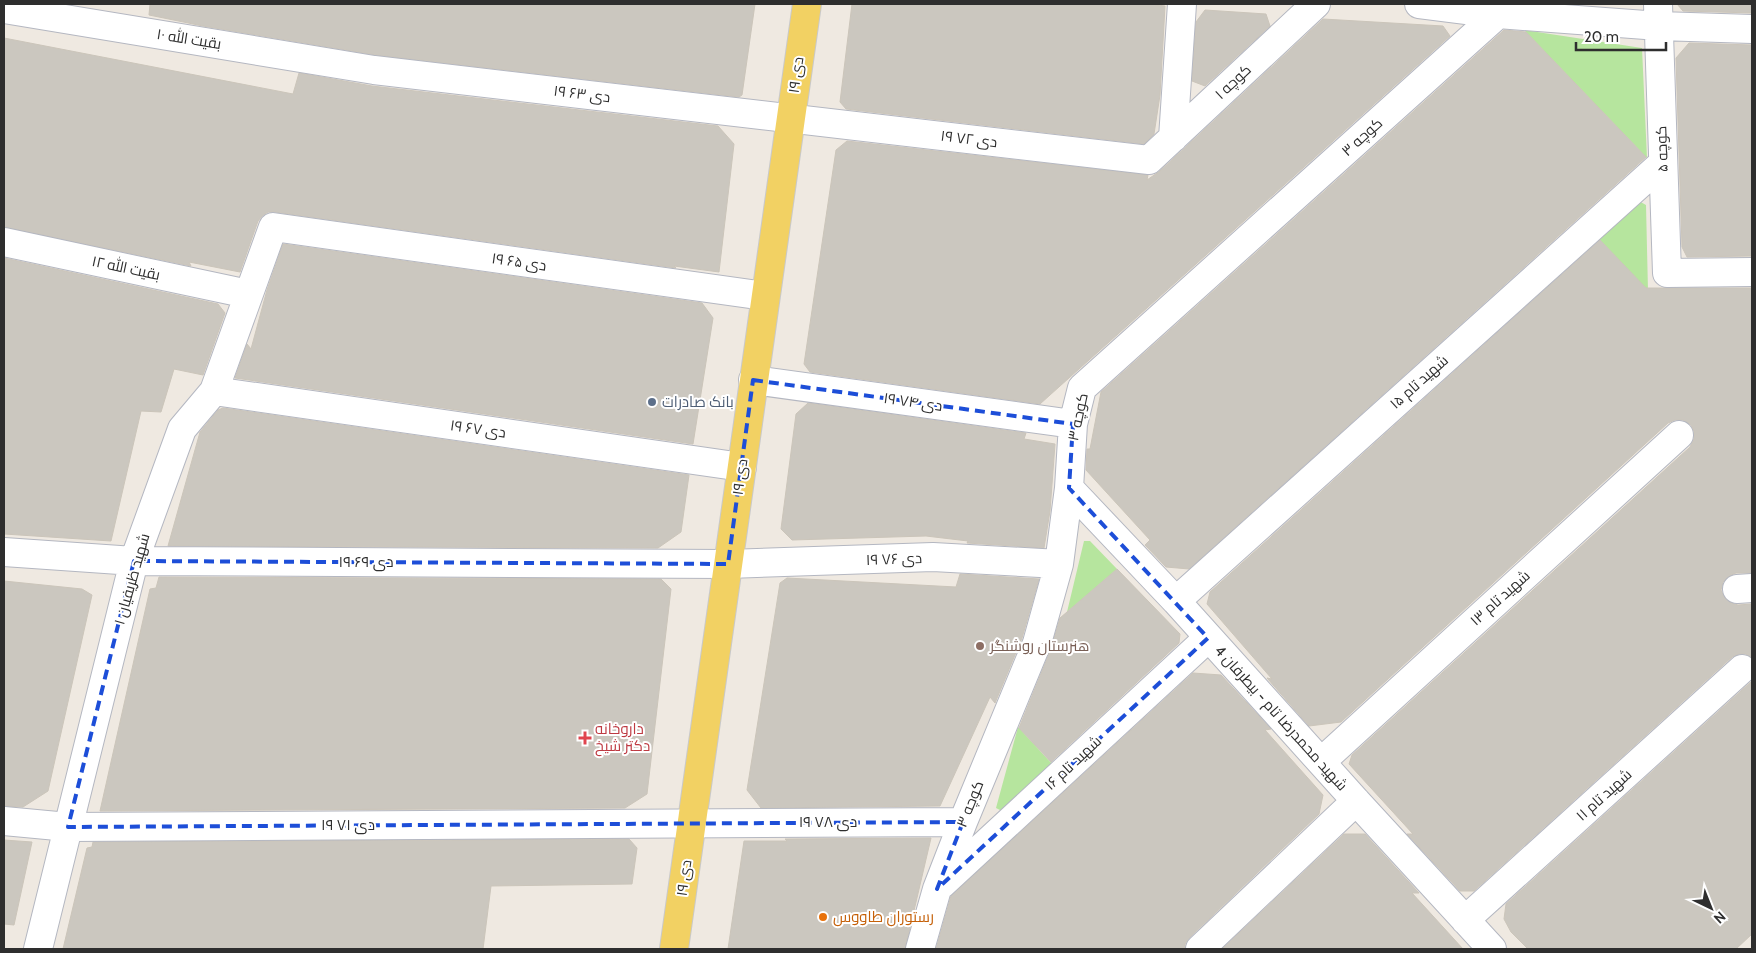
<svg xmlns="http://www.w3.org/2000/svg" width="1756" height="953" font-family="Cabin,Cairo,sans-serif">
<style>
.green{fill:#b6e59e}
.building{fill:#cbc7bf;stroke:#cbc5ba}
.lines{fill:none;stroke-linecap:round;stroke-linejoin:round}
.minor-casing{stroke:#b4b7c1;stroke-width:30}
.major-casing{stroke:#c9c9c9;stroke-width:30}
.minor{stroke:#fff;stroke-width:28}
.major{stroke:#f2d163;stroke-width:28}
.marked{fill:none;stroke:#1d4ed8;stroke-width:4;stroke-dasharray:10 6;stroke-linejoin:round}
.service-dot{fill:#5c6f8a;stroke:#fff;stroke-width:2}
.education-dot{fill:#8d6e63;stroke:#fff;stroke-width:2}
.health-dot{fill:#e0444e;stroke:#fff;stroke-width:2}
.food-dot{fill:#e8710a;stroke:#fff;stroke-width:2}
.labels{text-anchor:middle;dominant-baseline:central;stroke-width:4;stroke-linejoin:round;paint-order:stroke}
.street-label{font-size:15px;fill:#2e2e2e;stroke:#fff}
.service-label{font-size:15px;fill:#4e5e75;stroke:#fff;text-anchor:start}
.education-label{font-size:15px;fill:#785e54;stroke:#fff;text-anchor:start}
.health-label{font-size:15px;fill:#be3a42;stroke:#fff;text-anchor:start}
.food-label{font-size:15px;fill:#c56008;stroke:#fff;text-anchor:start}
</style>
<rect width="100%" height="100%" fill="#efe9e1"/>
<path class="green" d="M1524 30 1642 48 1647 158Z
M1637 200 1646 205 1648 291 1597 237Z
M1084 541H1090L1117 569 1067 612Z
M1018 727 1054 766 1004 812 996 808Z"/>
<path class="building" d="M150 4H755L742 95 739 97 376 55 203 26 149 15Z
M852 4H1151L1165 6 1160 95 1154 134 1144 144 846 109 840 102Z
M1677 4H1752V13L1683 11Z
M1205 10 1266 14 1270 26 1205 86 1192 81 1196 22Z
M1323 19 1443 26 1450 36 1040 404 810 372 804 364 836 150 847 141 1148 175 1147 180 1160 171Z
M1504 30 1526 32 1646 157 1189 569 1166 567 1145 545 1150 540 1086 470 1087 449H1090L1101 392Z
M4 38 293 94 299 73 372 86 718 126 734 144 719 272 674 266 676 268 275 212H268L262 216 258 221 240 272 189 262 191 266 4 227Z
M1689 43 1752 45V256L1687 257 1682 247 1676 58Z
M1600 240 1646 288H1752V573H1736L1729 576 1723 582 1721 590 1724 597 1731 603 1738 605 1752 604V658L1746 654H1739L1732 657 1474 891H1460L1407 834H1413L1349 764 1352 755 1690 447 1694 439V431L1691 425 1683 420H1675L1668 423 1341 722 1309 726 1267 678 1272 679 1207 604 1210 592Z
M283 244 702 303 713 318 693 444 235 378 247 344 251 349 267 290Z
M4 258 218 304 225 313 203 375 174 369 161 412 141 411 111 541 4 534Z
M808 403 1026 433 1024 439 1055 444 1050 511 1044 548 967 543 968 541 926 536 792 540 781 529 796 414Z
M223 408 689 475 681 532 658 548 168 546 200 432 218 410Z
M1117 569 1180 634 1179 643 1051 762 1019 728 1051 649 1060 618Z
M960 574 1039 579 1022 638 995 703 990 697 940 806 761 808 747 790 780 583 787 578 956 587Z
M159 577 661 579 671 589 647 794 625 808 100 811 150 589 156 588Z
M4 581 82 589 92 595 48 791 23 807 4 806Z
M1193 673 1221 675 1271 729 1265 730 1323 795 1319 814 1189 938 1185 944V949H936L951 896Z
M1752 681V934L1736 949H1528L1511 932 1504 919 1506 904Z
M1344 834H1365L1419 893H1412L1463 949H1222Z
M931 838 905 949H728L744 841H787L785 839Z
M629 839 637 848 632 884 491 886 483 949H63L87 848 92 847 93 842Z
M4 840 32 842 14 925 4 924Z"/>
<g class="lines">
<g class="minor-casing">
<path id="minor" d="M1419 4 1498 14 1659 26 1752 29
M1658 4 1667 273 1752 272
M4 9 374 70 1149 160 1316 4
M1173 138 1182 4
M4 242 248 294
M753 380 1073 424
M214 391 742 467
M1069 488 1176 601 1356 801 1492 949
M4 552 134 561 728 564 933 557 1059 564
M1737 589 1752 588
M1176 601 1663 163
M1322 761 1679 435
M4 821 68 827 963 822
M942 884 1208 638
M1465 920 1742 669
M38 949 134 561 182 429 214 391 273 227 764 296
M920 949 937 889 963 822 1037 643 1059 564 1069 488 1073 424 1082 388 1498 14
M1200 949 1356 801"/>
</g>
<g class="major-casing">
<path id="major" d="M674 949 807 4"/>
</g>
<use href="#minor" class="minor"/>
<use href="#major" class="major"/>
</g>
<path class="marked" d="M753 380 1073 424 1069 488 1208 638 937 889 963 822 68 827 134 561 728 564Z"/>
<circle class="service-dot" cx="652" cy="402" r="5"/>
<circle class="education-dot" cx="980" cy="646" r="5"/>
<path class="health-dot" d="M582.5 730.5h5v5h5v5h-5v5h-5v-5h-5v-5h5z"/>
<circle class="food-dot" cx="823" cy="917" r="5"/>
<g class="labels">
<g class="street-label">
<text transform="translate(189 39) rotate(9)">بقیت الله ۱۰</text>
<text transform="translate(796 75) rotate(-82)">۱۹ دی</text>
<text transform="translate(1233 82) rotate(-43)">کوچه ۱</text>
<text transform="translate(582 94) rotate(7)">۱۹ دی ۶۳</text>
<text transform="translate(1362 137) rotate(-42)">کوچه ۳</text>
<text transform="translate(969 139) rotate(7)">۱۹ دی ۷۲</text>
<text transform="translate(1662 149) rotate(-92)">کوچه ۵</text>
<text transform="translate(519 262) rotate(8)">۱۹ دی ۶۵</text>
<text transform="translate(126 268) rotate(12)">بقیت الله ۱۲</text>
<text transform="translate(1419 382) rotate(-42)">شهید تام ۱۵</text>
<text transform="translate(913 402) rotate(8)">۱۹ دی ۷۴</text>
<text transform="translate(1078 417) rotate(-78)">کوچه ۳</text>
<text transform="translate(478 429) rotate(8)">۱۹ دی ۶۷</text>
<text transform="translate(740 477) rotate(-82)">۱۹ دی</text>
<text transform="translate(894 559) rotate(-2)">۱۹ دی ۷۶</text>
<text x="366" y="562">۱۹ دی ۶۹</text>
<text transform="translate(132 579) rotate(-74)">شهید ظریفیان ۱</text>
<text transform="translate(1500 598) rotate(-42)">شهید تام ۱۳</text>
<text transform="translate(1281 718) rotate(48)">شهید محمدرضا تام - بیطرفان 4</text>
<text transform="translate(1073 763) rotate(-43)">شهید تام ۱۶</text>
<text transform="translate(1604 795) rotate(-42)">شهید تام ۱۱</text>
<text transform="translate(970 804) rotate(-68)">کوچه ۳</text>
<text x="828" y="822">۱۹ دی ۷۸</text>
<text x="348" y="825">۱۹ دی ۷۱</text>
<text transform="translate(684 878) rotate(-82)">۱۹ دی</text>
</g>
<g class="service-label">
<text x="662" y="402">بانک صادرات</text>
</g>
<g class="education-label">
<text x="990" y="646">هنرستان روشنگر</text>
</g>
<g class="health-label">
<text x="595" y="729">داروخانه<tspan x="595" dy="17">دکتر شیخ</tspan></text>
</g>
<g class="food-label">
<text x="833" y="917">رستوران طاووس</text>
</g>
</g>
<rect width="1756" height="953" fill="none" stroke="#2e2e2e" stroke-width="10"/>
<g transform="translate(1711 908) rotate(137)" stroke="#ffffff" stroke-width="4" paint-order="stroke">
<path d="M0-4L9 19L0 12L-9 19Z" fill="#2e2e2e"/>
<text y="-8" font-size="14" font-weight="bold" text-anchor="middle" fill="#2e2e2e">N</text>
</g>
<path d="M1576 42v8h90v-8" fill="none" stroke="#2e2e2e" stroke-width="2.5"/>
<text x="1584" y="42" font-size="15" fill="#2e2e2e" stroke="#ffffff" stroke-width="4" paint-order="stroke">20 m</text>
</svg>
